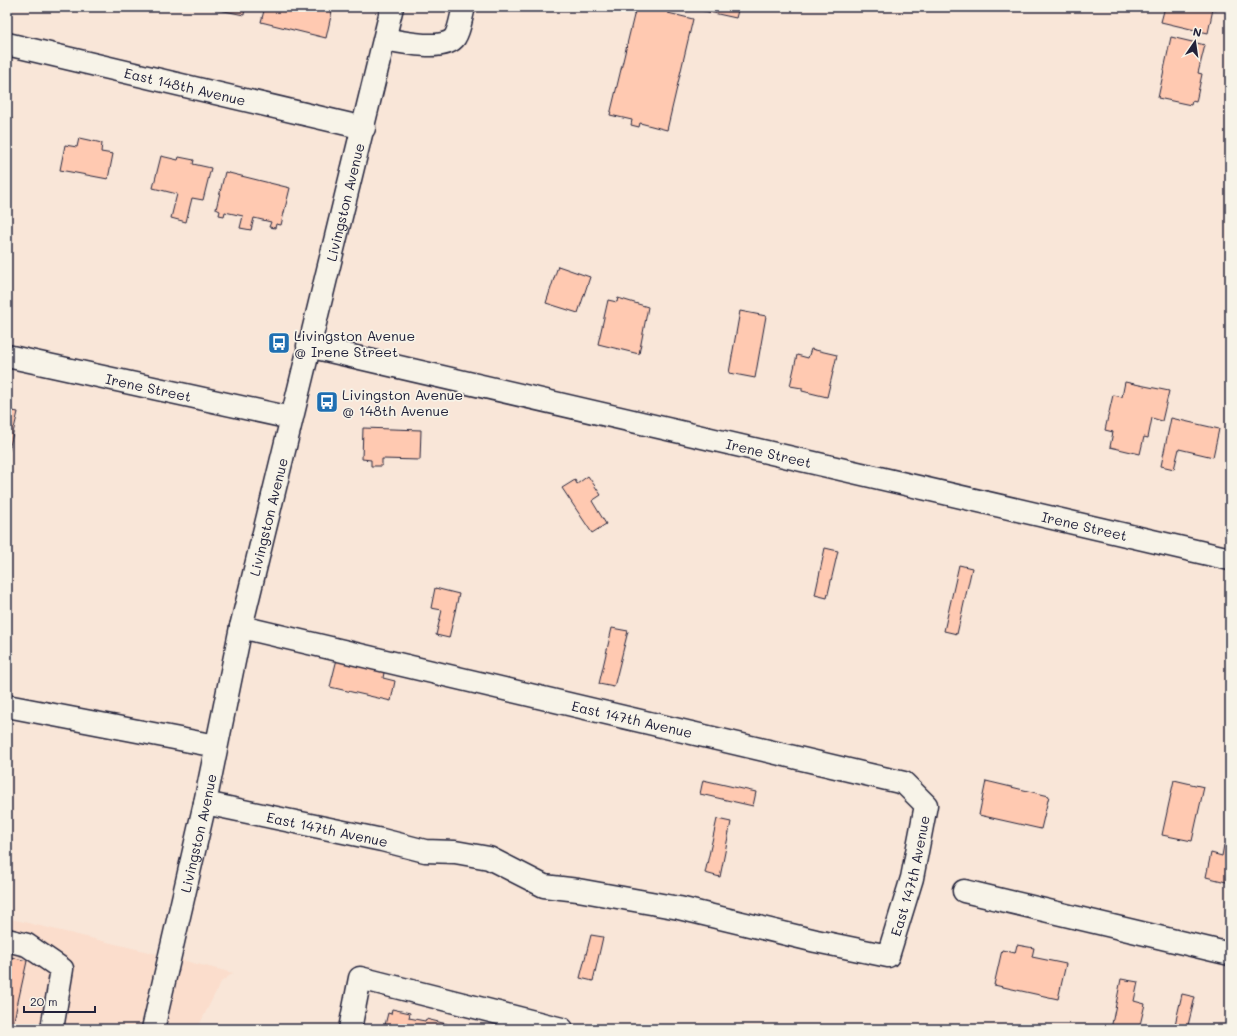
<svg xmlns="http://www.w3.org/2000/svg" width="1237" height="1036" font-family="Mali,sans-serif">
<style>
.built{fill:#fbddcc}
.building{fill:#ffc9b1;stroke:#22223b}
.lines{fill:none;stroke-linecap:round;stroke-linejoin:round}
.minor-casing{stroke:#22223b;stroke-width:25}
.minor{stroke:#f7f3e8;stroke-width:22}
.labels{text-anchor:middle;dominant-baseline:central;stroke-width:3.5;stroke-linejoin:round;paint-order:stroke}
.street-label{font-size:14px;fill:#22223b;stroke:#f7f3e8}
.poi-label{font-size:14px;fill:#22223b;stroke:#f7f3e8;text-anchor:start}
</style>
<rect width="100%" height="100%" fill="#f9e6d8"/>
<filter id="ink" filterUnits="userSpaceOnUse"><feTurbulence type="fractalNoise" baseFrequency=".025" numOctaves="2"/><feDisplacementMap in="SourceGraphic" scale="8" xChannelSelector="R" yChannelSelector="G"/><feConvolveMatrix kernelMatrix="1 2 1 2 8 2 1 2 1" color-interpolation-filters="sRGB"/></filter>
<g filter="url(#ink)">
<path class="built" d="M7 918 157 954 140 1029H7Z
M181 960 233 973 221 982 197 1029H165Z"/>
<path class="building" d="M205 7H245L244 15Z
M265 7H333L326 38 261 22Z
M636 7 657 11 658 7H669L668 13 693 19 667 130 640 123 639 127 631 125 632 120 610 115Z
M686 7H739L736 18Z
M1165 7H1218L1217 10 1213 9 1208 33 1161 22Z
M1171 37 1205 45 1198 73 1202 74 1196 102 1192 101 1191 105 1158 98Z
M7 117 12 118 7 140Z
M79 138 102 143 101 152 113 154 108 179 60 170 65 145 77 147Z
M161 156 178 160 179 157 194 160 193 164 211 168 203 200 192 198 186 222 171 218 177 194 153 188Z
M225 172 290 188 281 225 276 224 275 228 269 227 271 222 254 218 251 230 240 228 243 216 225 212 224 216 219 215 220 211 216 209Z
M558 266 590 277 578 313 546 303Z
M618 298 648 307 639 354 598 344 608 300 617 302Z
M740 311 766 316 755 378 729 373Z
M811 349 837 355 827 397 802 391V388L790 386 797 355 808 358Z
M1125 382 1169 391 1162 421 1152 418 1148 438 1144 437 1140 454 1110 447 1113 432 1105 430 1113 395 1122 397Z
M7 410 18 412 7 458Z
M1171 418 1219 429 1213 457 1179 449 1174 469 1161 466Z
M363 428 421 430 420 460 382 459V466H371V460L362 459Z
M588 476 601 495 592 501 606 524 592 533 562 488 575 480 577 484Z
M825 548 838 551 827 598 815 595Z
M959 565 972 568 957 634 944 631Z
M435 588 459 594 449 638 436 635 442 610 431 608Z
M612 628 628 631 614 687 599 684Z
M339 651 386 662 383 678 395 681 391 701 330 687Z
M703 780 756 792 753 806 700 794Z
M1174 780 1204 787 1192 841 1162 835Z
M986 781 1049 796 1041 829 979 815Z
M717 819 731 822 720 877 705 873Z
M1224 845 1230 847V883L1206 877 1211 853 1222 856Z
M591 935 603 937 593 981 580 978Z
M1017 945 1034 948 1032 957 1066 964 1058 999 994 985 1002 950 1015 953Z
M7 956 27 961 12 1029H7Z
M1121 979 1138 982 1134 1001 1145 1004 1139 1029H1111Z
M1182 994 1195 997 1187 1029H1174Z
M392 1009 410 1013 409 1018 425 1021 426 1019 447 1024 445 1029H384L388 1013 391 1014Z"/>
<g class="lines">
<g class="minor-casing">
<g id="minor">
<path d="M385 39C400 42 445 52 455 37 460 29 461 17 464 7"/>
<path id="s1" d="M7 44 364 128"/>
<path id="s2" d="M308 346 1230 559"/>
<path id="s3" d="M7 356 291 418"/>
<path d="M7 706 216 746"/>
<path id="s4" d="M205 803 382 840 425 851 455 852 489 858 544 886 578 890 679 908 816 941 888 956 912 878 926 805 904 783 241 627"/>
<path d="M964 891 1230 954"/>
<path d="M7 940 27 945 62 969 52 1029"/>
<path id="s5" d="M153 1029 205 803 241 627 392 7"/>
<path d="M350 1029 360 978 562 1029"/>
</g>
</g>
<use href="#minor" class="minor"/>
</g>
</g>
<defs>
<g id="bus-square" transform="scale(1.15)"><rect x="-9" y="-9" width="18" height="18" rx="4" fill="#1f6fb2" stroke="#f7f3e8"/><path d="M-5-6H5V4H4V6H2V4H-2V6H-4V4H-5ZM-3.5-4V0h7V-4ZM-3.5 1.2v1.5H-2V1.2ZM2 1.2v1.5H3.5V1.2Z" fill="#fff"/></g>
</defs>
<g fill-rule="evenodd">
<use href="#bus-square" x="279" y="343"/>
<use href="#bus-square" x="327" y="402"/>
</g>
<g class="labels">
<g class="street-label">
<text stroke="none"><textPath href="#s1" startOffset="183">East 148th Avenue</textPath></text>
<text stroke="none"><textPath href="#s5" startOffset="849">Livingston Avenue</textPath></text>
<text stroke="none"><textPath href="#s3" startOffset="145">Irene Street</textPath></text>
<text stroke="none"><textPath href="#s2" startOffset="473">Irene Street</textPath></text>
<text stroke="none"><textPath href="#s5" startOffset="525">Livingston Avenue</textPath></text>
<text stroke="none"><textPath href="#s2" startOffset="797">Irene Street</textPath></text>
<text transform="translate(632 719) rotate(13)">East 147th Avenue</text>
<text stroke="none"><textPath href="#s4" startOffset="125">East 147th Avenue</textPath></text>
<text stroke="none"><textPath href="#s5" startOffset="201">Livingston Avenue</textPath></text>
<text stroke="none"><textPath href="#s4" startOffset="786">East 147th Avenue</textPath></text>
</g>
<g class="poi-label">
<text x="294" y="335">Livingston Avenue<tspan x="294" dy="16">@ Irene Street</tspan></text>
<text x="342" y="394">Livingston Avenue<tspan x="342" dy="16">@ 148th Avenue</tspan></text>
</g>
</g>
<rect width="1237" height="1036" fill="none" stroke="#f7f3e8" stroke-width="24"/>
<rect x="12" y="12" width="1213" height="1012" fill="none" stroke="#22223b" stroke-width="1.5" filter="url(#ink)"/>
<g transform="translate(1195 42) rotate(13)" stroke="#f7f3e8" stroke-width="3" paint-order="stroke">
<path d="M0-3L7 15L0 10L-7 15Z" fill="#22223b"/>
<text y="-6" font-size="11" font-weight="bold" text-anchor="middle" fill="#22223b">N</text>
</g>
<path d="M24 1006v6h71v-6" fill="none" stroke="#22223b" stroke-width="2"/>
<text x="30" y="1006" font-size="12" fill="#22223b" stroke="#f7f3e8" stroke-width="3" paint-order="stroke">20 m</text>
</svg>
